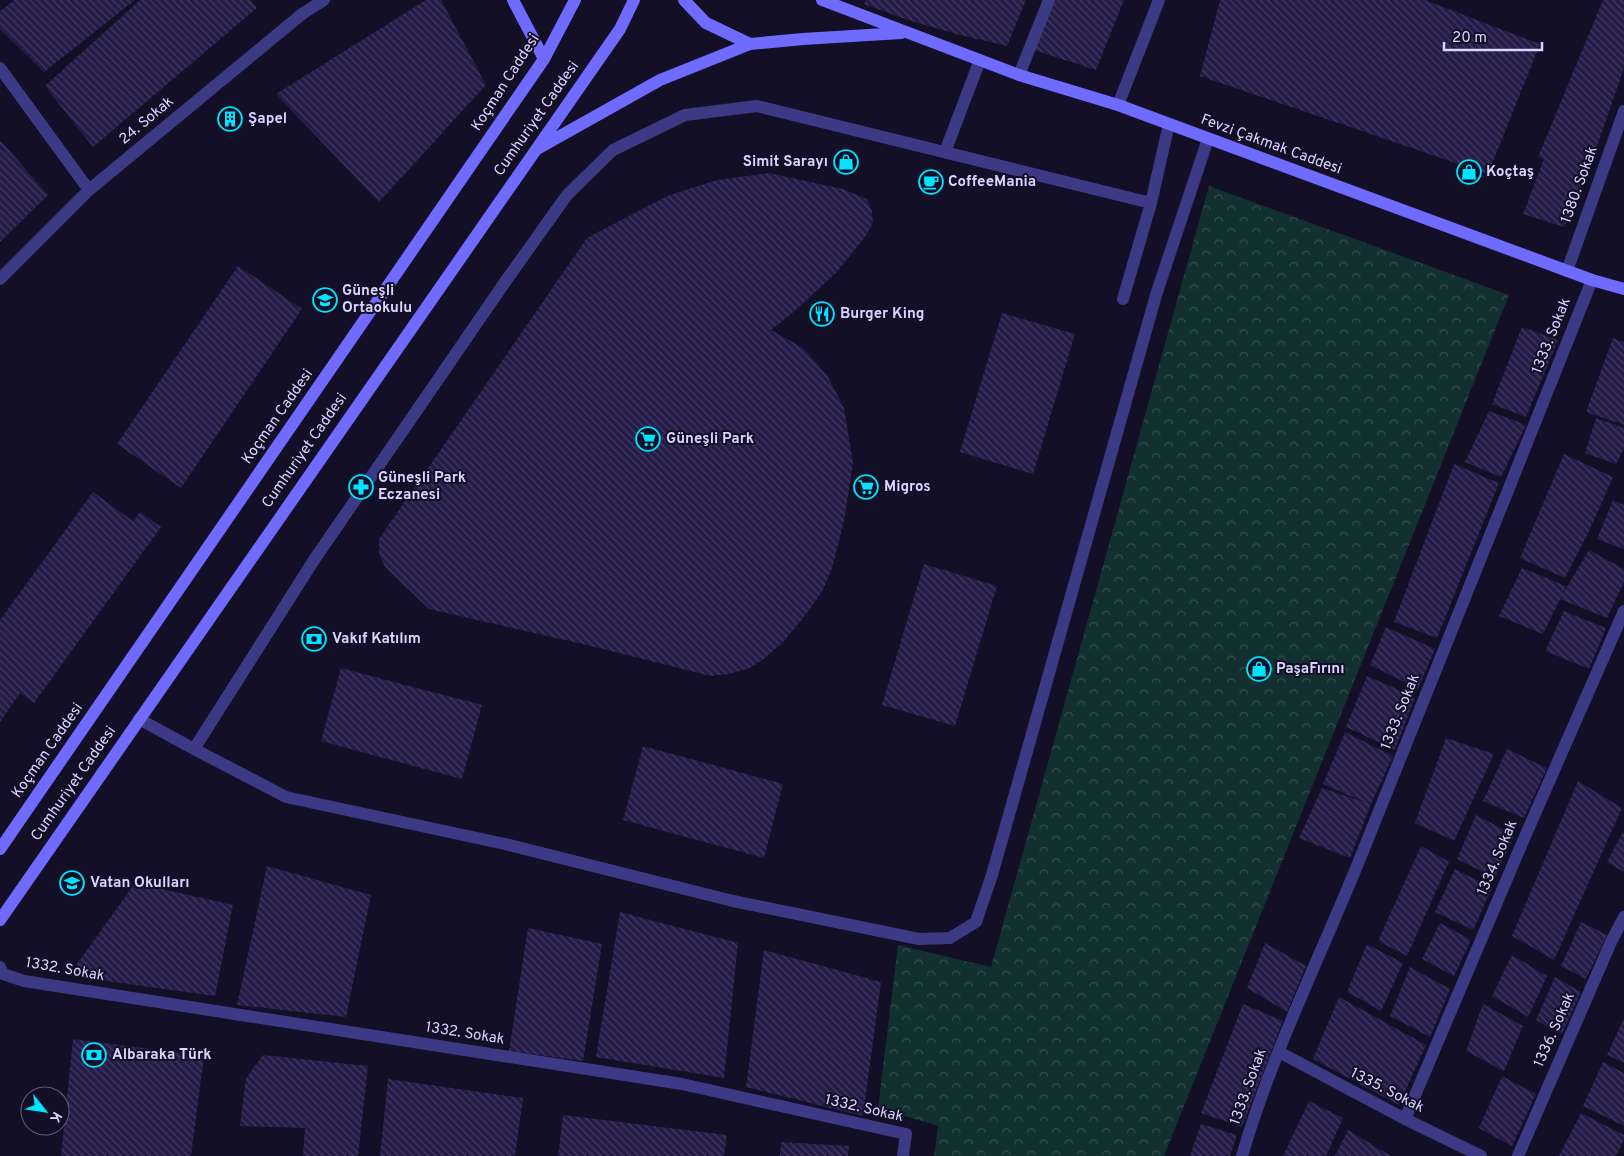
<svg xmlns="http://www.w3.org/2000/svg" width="1624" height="1156" font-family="Overpass,sans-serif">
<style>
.park{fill:url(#park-crowns)}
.building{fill:url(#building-back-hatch)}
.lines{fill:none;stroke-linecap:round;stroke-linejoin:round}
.service{stroke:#3d3a85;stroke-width:12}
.minor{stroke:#3d3a85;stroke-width:12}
.secondary{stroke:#6f6bff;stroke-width:12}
.labels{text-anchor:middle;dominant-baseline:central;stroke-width:4;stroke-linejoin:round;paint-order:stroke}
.street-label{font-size:15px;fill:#d9d4ff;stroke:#130f26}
.poi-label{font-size:15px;font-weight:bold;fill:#d9d4ff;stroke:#130f26;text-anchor:start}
</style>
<defs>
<pattern id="park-crowns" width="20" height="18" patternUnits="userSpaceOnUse" patternTransform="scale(1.25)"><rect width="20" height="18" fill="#12302f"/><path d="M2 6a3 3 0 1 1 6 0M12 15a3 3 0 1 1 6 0" fill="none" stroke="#344d4e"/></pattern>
<pattern id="building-back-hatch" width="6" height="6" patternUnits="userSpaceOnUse" patternTransform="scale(1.25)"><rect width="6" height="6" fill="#241b47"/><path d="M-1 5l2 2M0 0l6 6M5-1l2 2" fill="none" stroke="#433b63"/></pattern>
</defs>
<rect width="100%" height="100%" fill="#130f26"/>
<path class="park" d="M1209 186 1509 295 1164 1156H934L938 1126 878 1108 898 945 991 967Z"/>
<path class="building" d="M14 0H135L44 72 0 29V11Z
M140 0H250L257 8 93 147 45 86Z
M426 0H441L486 85 379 202 276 94Z
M866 0H1026L1007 46 956 34 911 21 864 4Z
M1054 0H1124L1096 70 1034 50Z
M1220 0H1425L1540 44 1488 174 1200 76Z
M1603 0H1624V68L1588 172 1564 227 1523 214 1544 159 1538 157Z
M234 108 243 116 226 131 218 123Z
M0 140 48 195 0 242Z
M769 173 843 189 867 199 872 211 873 223 865 237 836 273 791 314 771 330 803 348 827 375 844 408 853 463 844 521 832 568 822 592 803 618 784 641 765 658 750 668 729 674 710 676 587 645 429 609 385 567 379 554V539L587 238 667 196 717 180Z
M238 266 302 309 181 488 117 444Z
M1002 313 1075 334 1033 474 960 452Z
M1522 327 1558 340 1526 417 1492 404Z
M1613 338 1624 342V425L1586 412Z
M1489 411 1526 425 1501 477 1465 462Z
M1596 418 1624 428V448L1616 464 1585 453Z
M1564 454 1613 477 1589 531 1565 578 1520 558Z
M1454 464 1499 483 1437 638 1394 622Z
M93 492 133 521 140 512 161 527 34 703 20 693 0 722V620Z
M1613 500 1624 505V549L1597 539Z
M1589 550 1624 569V582L1607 618 1560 599 1543 634 1499 616 1522 568 1566 586 1562 595Z
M924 564 997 586 955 726 882 705Z
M1564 611 1606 628 1589 669 1545 651Z
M1386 627 1435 649 1418 689 1370 665Z
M341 668 482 705 462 779 321 741Z
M1367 676 1415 697 1395 750 1346 727Z
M1345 732 1393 756 1371 804 1350 858 1299 838 1322 788 1367 803 1323 784Z
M1446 738 1494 754 1454 841 1415 823Z
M643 746 783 784 764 858 623 820Z
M1507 749 1547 768 1524 818 1483 801Z
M1578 781 1622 808 1554 960 1512 936Z
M1476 815 1514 835 1495 878 1457 859Z
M1624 830V872L1607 862Z
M1421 846 1449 862 1407 956 1378 941Z
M267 866 371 895 346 1017 237 1005Z
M1455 869 1492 888 1473 930 1435 912Z
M135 883 233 905 215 996 84 978 77 964Z
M620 912 738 943 724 1078 596 1057Z
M1581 922 1607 935 1586 979 1561 966Z
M1440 923 1471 940 1454 976 1422 959Z
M528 928 602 944 583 1061 509 1051Z
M1265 943 1306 966 1287 1012 1247 988Z
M1367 944 1403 963 1381 1011 1347 992Z
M764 950 881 982 863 1116 746 1087Z
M1512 955 1547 976 1528 1017 1492 996Z
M1410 967 1450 989 1430 1037 1390 1016Z
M1555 977 1581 992 1562 1034 1536 1020Z
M1339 997 1426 1045 1399 1105 1313 1059Z
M1243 1004 1283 1021 1242 1127 1201 1113Z
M1483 1004 1523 1026 1504 1071 1466 1051Z
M1624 1018V1063L1607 1055Z
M73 1039 204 1056 191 1156H61Z
M263 1055 368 1066 358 1156H303L305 1128 240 1126 246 1078Z
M1603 1062 1624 1073V1126L1583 1106Z
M1502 1076 1536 1094 1512 1146 1479 1128Z
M388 1079 523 1098 515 1156H380Z
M1309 1101 1343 1118 1326 1156H1283Z
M1581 1113 1624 1135V1140L1616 1156H1559Z
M563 1115 727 1135 724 1156H558Z
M1201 1124 1237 1135 1230 1156H1190Z
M1348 1130 1391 1156H1335Z
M781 1142 849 1146 848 1156H780Z"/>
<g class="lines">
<path class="service" d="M945 152 980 60
M1123 299 1151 203 1169 124
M139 719 194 749 286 797 505 844 733 901 919 939 950 938 976 922 992 875 1156 295 1208 139
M194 749 314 560 505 282 567 195 613 150 685 115 757 106 1151 203"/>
<path class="minor" d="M0 68 89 190
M1019 75 1049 0
M1118 105 1159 0
M1567 271 1624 111
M0 279 89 190 302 14 324 0
M0 967 3 974 24 981 682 1084 906 1134 903 1156
M1279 1052 1405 1119 1481 1156
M1405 1119 1523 841 1624 611
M1242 1156C1271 1056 1320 957 1359 861 1437 667 1515 474 1592 280
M1518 1156 1611 942 1624 917"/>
<path class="secondary" d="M513 0 544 59
M684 0 706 23 750 44
M822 0 1019 75 1118 105 1592 280 1624 289
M537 149 660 80 750 44 803 39 901 33
M0 849 544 59 575 0
M0 920 620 29 634 0"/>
</g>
<defs>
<g id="building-ring" transform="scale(1.25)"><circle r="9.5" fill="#130f26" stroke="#00e5ff" stroke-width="1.5"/><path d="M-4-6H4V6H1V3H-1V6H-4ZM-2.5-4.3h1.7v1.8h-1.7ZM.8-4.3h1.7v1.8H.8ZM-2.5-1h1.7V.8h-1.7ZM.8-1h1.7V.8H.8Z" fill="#00e5ff"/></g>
<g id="shop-ring" transform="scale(1.25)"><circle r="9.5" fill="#130f26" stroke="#00e5ff" stroke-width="1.5"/><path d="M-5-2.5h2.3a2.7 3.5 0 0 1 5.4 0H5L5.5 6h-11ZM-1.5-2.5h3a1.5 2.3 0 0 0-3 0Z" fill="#00e5ff"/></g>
<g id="cafe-ring" transform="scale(1.25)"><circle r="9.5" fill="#130f26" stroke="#00e5ff" stroke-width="1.5"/><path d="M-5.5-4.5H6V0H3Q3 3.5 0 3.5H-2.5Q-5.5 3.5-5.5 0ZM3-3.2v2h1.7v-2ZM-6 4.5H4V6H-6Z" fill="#00e5ff"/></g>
<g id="school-ring" transform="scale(1.25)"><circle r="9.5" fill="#130f26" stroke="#00e5ff" stroke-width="1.5"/><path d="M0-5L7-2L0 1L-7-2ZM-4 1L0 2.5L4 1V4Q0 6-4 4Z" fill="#00e5ff"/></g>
<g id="restaurant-ring" transform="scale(1.25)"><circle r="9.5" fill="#130f26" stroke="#00e5ff" stroke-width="1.5"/><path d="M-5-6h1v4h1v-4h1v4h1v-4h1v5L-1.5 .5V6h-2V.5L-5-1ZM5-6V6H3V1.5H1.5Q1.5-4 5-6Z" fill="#00e5ff"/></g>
<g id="supermarket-ring" transform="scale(1.25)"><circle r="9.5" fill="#130f26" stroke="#00e5ff" stroke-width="1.5"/><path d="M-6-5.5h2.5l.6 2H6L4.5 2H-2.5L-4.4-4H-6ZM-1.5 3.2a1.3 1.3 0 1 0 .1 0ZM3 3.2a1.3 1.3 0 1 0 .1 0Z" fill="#00e5ff"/></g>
<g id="pharmacy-ring" transform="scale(1.25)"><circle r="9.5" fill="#130f26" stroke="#00e5ff" stroke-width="1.5"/><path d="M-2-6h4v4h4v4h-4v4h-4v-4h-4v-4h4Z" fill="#00e5ff"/></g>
<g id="bank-ring" transform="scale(1.25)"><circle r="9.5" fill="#130f26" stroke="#00e5ff" stroke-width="1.5"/><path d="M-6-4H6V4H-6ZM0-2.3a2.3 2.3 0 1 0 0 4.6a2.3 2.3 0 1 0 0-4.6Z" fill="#00e5ff"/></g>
</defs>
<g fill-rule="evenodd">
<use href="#building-ring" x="230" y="119"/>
<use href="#shop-ring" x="846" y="162"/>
<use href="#shop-ring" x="1469" y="172"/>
<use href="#cafe-ring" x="931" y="182"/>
<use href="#school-ring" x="325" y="300"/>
<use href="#restaurant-ring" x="822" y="314"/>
<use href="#supermarket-ring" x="648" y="439"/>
<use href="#pharmacy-ring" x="361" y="487"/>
<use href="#supermarket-ring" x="866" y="487"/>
<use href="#bank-ring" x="314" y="639"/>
<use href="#shop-ring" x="1259" y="669"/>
<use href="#school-ring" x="72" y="883"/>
<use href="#bank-ring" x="94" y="1055"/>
</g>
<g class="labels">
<g class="street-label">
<text transform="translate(506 83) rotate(-57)">Koçman Caddesi</text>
<text transform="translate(537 119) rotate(-55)">Cumhuriyet Caddesi</text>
<text transform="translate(147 121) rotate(-40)">24. Sokak</text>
<text transform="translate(1271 145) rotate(20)">Fevzi Çakmak Caddesi</text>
<text transform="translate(1580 185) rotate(-70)">1380. Sokak</text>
<text transform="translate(1552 336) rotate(-68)">1333. Sokak</text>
<text transform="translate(278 417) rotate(-55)">Koçman Caddesi</text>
<text transform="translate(305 451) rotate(-55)">Cumhuriyet Caddesi</text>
<text transform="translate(1401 712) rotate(-68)">1333. Sokak</text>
<text transform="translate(48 751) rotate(-55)">Koçman Caddesi</text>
<text transform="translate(74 784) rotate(-55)">Cumhuriyet Caddesi</text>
<text transform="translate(1498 858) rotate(-67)">1334. Sokak</text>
<text transform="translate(65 970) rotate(10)">1332. Sokak</text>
<text transform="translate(1555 1030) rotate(-66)">1336. Sokak</text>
<text transform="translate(465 1034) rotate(9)">1332. Sokak</text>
<text transform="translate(1249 1087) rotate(-70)">1333. Sokak</text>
<text transform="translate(1387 1091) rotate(27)">1335. Sokak</text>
<text transform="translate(864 1109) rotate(13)">1332. Sokak</text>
</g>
<g class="poi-label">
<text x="248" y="119">Şapel</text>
<text x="828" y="162" text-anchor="end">Simit Sarayı</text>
<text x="1486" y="172">Koçtaş</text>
<text x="948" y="182">CoffeeMania</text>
<text x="342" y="291">Güneşli<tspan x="342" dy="17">Ortaokulu</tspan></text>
<text x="840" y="314">Burger King</text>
<text x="666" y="439">Güneşli Park</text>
<text x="378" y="478">Güneşli Park<tspan x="378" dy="17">Eczanesi</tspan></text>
<text x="884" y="487">Migros</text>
<text x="332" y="639">Vakıf Katılım</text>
<text x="1276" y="669">PaşaFırını</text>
<text x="90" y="883">Vatan Okulları</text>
<text x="112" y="1055">Albaraka Türk</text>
</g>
</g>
<g transform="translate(45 1111) rotate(120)"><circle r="24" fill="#130f26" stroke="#625e7d"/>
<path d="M0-4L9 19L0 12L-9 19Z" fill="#00e5ff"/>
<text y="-8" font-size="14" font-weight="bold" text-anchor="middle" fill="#d9d4ff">K</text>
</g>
<path d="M1444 42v8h98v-8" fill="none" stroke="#d9d4ff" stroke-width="2.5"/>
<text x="1452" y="42" font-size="15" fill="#d9d4ff" stroke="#130f26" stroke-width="4" paint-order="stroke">20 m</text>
</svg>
